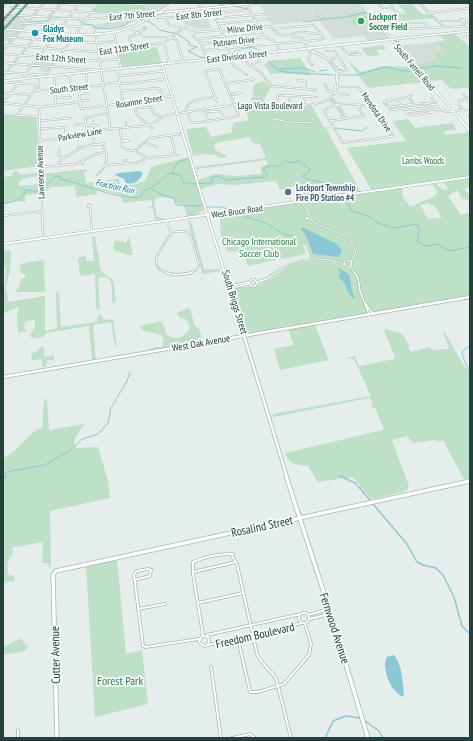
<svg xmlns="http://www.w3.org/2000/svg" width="473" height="741" font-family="'PT Sans Narrow',sans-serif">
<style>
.built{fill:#d3ded9}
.green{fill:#bde0c7;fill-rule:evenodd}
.water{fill:#8bc8d5}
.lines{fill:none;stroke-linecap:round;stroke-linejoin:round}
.stream-far1{stroke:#8bc8d5;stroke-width:1}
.stream{stroke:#8bc8d5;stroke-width:1.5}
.minor-far2-casing{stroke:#a7b7b2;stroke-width:2}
.minor-far1-casing{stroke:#a7b7b2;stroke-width:3}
.minor-casing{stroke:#a7b7b2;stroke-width:3.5}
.tertiary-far3-casing{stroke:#a7b7b2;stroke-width:2.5}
.tertiary-far2-casing{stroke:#a7b7b2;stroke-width:3}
.tertiary-far1-casing{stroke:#a7b7b2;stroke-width:4}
.tertiary-casing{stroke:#a7b7b2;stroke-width:5}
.secondary-casing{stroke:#a2bbb3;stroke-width:2.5}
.primary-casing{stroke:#c1cac8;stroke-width:3}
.minor-far2{stroke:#fff;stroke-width:1}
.minor-far1{stroke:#fff;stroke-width:1.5}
.minor{stroke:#fff;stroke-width:2}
.tertiary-far3{stroke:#fff;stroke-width:1.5}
.tertiary-far2{stroke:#fff;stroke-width:2}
.tertiary-far1{stroke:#fff;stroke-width:2.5}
.tertiary{stroke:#fff;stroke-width:3.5}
.secondary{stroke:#fff;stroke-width:1.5}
.primary{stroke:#68a697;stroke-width:2}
.rail-casing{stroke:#5e7d75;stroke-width:2}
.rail{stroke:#f6faf8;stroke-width:1;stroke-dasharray:2;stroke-linecap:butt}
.leisure-dot{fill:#2e9e5b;stroke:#f6faf8;stroke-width:1.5}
.culture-dot{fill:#0f9aa8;stroke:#f6faf8;stroke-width:1.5}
.service-dot{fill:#5c6f8a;stroke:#f6faf8;stroke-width:1.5}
.labels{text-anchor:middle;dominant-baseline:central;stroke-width:3.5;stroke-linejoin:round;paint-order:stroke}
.far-street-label{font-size:9px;fill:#23413a;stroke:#f6faf8}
.far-leisure-label{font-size:9px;font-weight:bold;fill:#27864d;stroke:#f6faf8;text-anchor:start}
.far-culture-label{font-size:9px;font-weight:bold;fill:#0d838f;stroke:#f6faf8;text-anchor:start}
.far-park-label{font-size:9px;fill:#2b7a4b;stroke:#f6faf8}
.far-water-label{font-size:9px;font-style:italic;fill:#1a6d81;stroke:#f6faf8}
.far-service-label{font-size:9px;font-weight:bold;fill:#4e5e75;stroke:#f6faf8;text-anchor:start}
.park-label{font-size:10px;fill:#2b7a4b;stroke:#f6faf8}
.street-label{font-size:10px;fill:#23413a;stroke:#f6faf8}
.near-street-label{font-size:12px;fill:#23413a;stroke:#f6faf8}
.near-park-label{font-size:12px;fill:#2b7a4b;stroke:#f6faf8}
</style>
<rect width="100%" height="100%" fill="#e5eeea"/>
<path class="built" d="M144 3H174L156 13H147Z
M259 3H359L390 39 368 41 364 36 333 39 319 20 272 25Z
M206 14 212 28 200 29 188 26 180 17Z
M398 14 404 21 379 23 373 17Z
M8 15 22 17 20 19 24 20 22 22 26 23 20 30 29 31 27 33H18L10 42 3 41V21Z
M141 15V16L146 18 143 20 135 18 122 26 101 29 95 28 93 25 111 22 110 17Z
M436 42 446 52 433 54 437 57 435 60 414 65 397 46Z
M39 57 57 58 48 72 38 71 42 66 33 65Z"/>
<path class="green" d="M99 3 144 5 147 13 120 16 118 14 92 12Z
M399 3 401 5 412 4 422 14H429L433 18 404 21 398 15 407 14 399 6Z
M356 12H366L374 23 354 25 349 18 352 17 348 14Z
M454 33 470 47V92L467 88 451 89 442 80 428 81 414 65 435 60 437 57 433 53 445 52 436 42 445 40 438 35Z
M383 45 386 49 376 50 380 55 368 56 361 48Z
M157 47 162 64 122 67 119 50Z
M300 58 312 76 281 73 270 74 266 66 263 65 269 61Z
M346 59 361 72 383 66 413 67 426 82 368 88Z
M263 81 271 87 268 91 263 103 252 101 251 98 254 96 252 94 255 84Z
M243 105 298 107 312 106 324 127H331L326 129 361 192 306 199H304L300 191 295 186 280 190 276 181 234 185 217 184 200 189 199 191 204 209 197 215 187 217 184 205 176 203 174 198 172 199 164 197 156 198 154 201 157 217 167 219 158 221 155 220 153 209 145 206 152 207V201L150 200 123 203 121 195 96 189 97 194 76 197 75 186 50 187 47 191 42 192 41 174 88 169 84 173 86 183 119 179 120 185H134L146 180 150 169 153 166 190 157 198 180 215 174 236 176 261 174V167L268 164 266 160 198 169V174L196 167 266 158 260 144 253 143 249 137 216 143 214 147C217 153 222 153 227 156V157L218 158 216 155 203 154 193 156 186 129 206 127 211 137 233 132 231 126H234L233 123 249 120Z
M5 115 37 117 39 166 3 171V117Z
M408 119 415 128 453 123 456 130 444 131 445 135 470 132V177L372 191 347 148 406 141 392 121Z
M14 171H17L21 175 39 172V176L25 178 19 182V186L40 184V191L37 194 26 195 25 202 18 201 3 204V177L11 176Z
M470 178V187L464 189 470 196V200L462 199 457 190 448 196 461 215 470 213V295L247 334 246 333 233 288 256 286 272 279 289 264 300 261 311 260 306 245H303L306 254 283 259 277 256 276 260 248 266 242 252 227 251 220 231 221 226 219 216 289 204 403 188 402 195 410 207 433 197 438 192 432 184 436 183 441 189 447 190 448 188 443 182ZM428 203 431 205H434L442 217 428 219 420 205Z
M189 219 192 225 204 270 220 269V271L202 274C201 261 187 227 189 219Z
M95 236 101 271 113 280 116 301 114 303 112 302C112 294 114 283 107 277H100L98 279 100 310 96 308 95 274 80 276 78 258 86 256V261H94L92 237Z
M129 236 133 255H129L113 250 115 239 117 241H123L124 243H126Z
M7 250H9L11 252 10 269 6 287 8 302 45 296V331L57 328 56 296V292H58L59 293 61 327 97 322 98 315 101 314 104 320 113 319 117 349 114 341 111 322 93 325 96 360H92L89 326 45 333 44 337 32 338 30 336 35 327V320L26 321 23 328 28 331 18 333 17 314 19 308 17 307 3 314 6 268 3 263V252Z
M42 260 44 262 45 292H16V290L19 288C19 282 21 279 27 276L20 272 21 264Z
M188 308 191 310 194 325 199 329 203 341 146 351 155 347H162L164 340 161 335 142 330 140 326 162 321 167 335C177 340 186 338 190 327L187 320 179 317 177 313Z
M315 325 329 360 280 370 274 349 294 345 288 329Z
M385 329 402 334 409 345 408 348 411 352 429 347 432 350 447 349 449 347 443 333H445L464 366 470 371V478L464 479 443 441 439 442 435 440 413 443 407 436 392 440 409 486 407 490 402 492 372 499C364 493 360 484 352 477L318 482 308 466C296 464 290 466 285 453L383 430 384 428C379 421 379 415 375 408L371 407 373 404 371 399 369 398 274 417 271 416 273 414 371 396 354 359 347 358 355 356 359 366 394 359 395 357 384 331Z
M40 347H44V357L54 355V360H47L46 366 44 367H42V359L32 360 31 353 38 351Z
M45 399H47L49 430 85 424 81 429 74 440 76 448 98 447 108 481 110 498 50 511 51 570 47 563H42L43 542 11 548 14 551C8 560 6 565 8 575L14 576 15 580 5 583 3 591V458C19 452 26 433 42 428 44 417 42 408 45 399Z
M117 559 126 654 142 650 148 704 95 717 86 565Z
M21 639 28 647 24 651 3 655V648C10 645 14 640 21 639Z"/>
<path class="water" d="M140 171 143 173C139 181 135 185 126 183L124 179 115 175 118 173Z
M302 227 337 244 341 249V253L338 257 313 254 307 238 301 228Z
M338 268C353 276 349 274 352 290 352 293 354 296 355 299 346 295 348 283 338 277L340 273Z
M393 655C402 661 403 685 404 694L403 697C391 692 381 669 387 657Z"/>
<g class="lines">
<path class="stream-far1" d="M202 9 234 6 248 9
M154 16 168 12
M346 17 367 12
M23 18 27 21
M77 19 84 24 93 25 94 28C103 29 114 29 123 26 127 24 130 21 134 20 143 17 154 23 159 30L178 34 190 43 189 45 197 47 188 51 200 57 214 58
M30 22 46 21 53 17 73 18
M303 22 345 17
M394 41 400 42
M230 53C240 50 252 43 261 52
M268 61 278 70 285 72 334 75
M279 69 304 68 315 72
M339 70H342
M418 70 419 68H427L432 66 461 68
M320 71 327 70
M340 75H357L386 67 403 71H417
M334 128 362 131 367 127
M172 172 178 162 187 159
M152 189 163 195 174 198 176 205 204 206
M3 204C15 201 20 202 26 190 47 194 42 184 57 176H60V179C85 184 116 200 141 197L143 191 151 188 170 173 181 175 183 182 189 184 210 183 213 182 211 178 216 176C220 176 224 180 228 180 240 179 253 178 266 177L267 174 263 169 269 166H280L285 161 290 163 299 161 310 169 309 172 302 176 304 178 333 185 343 194 344 202 349 204 351 211 369 216 378 223 393 228 417 224 420 231 418 235V242L427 246 437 244 450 251 470 247
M207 207H221L232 210
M235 211C245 219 256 219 267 224 277 229 282 235 293 236
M470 346 463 351 462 355 470 372
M338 475 342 477
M6 477V472L45 465 72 449 82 439 98 434 108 423 111 408 127 381 130 372"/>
<path class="stream" d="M340 476 355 483 371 501
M3 479 6 476
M373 504 407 544 417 562 423 565 436 568 443 575 454 597 462 626 470 634
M365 721 379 731 383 738
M325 738 333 721 346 716 360 718"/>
<g class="minor-far2-casing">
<path id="minor-far2" d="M51 3 95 6
M199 3 202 9
M246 3 264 37 273 40 280 51
M378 3 383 8H392
M391 3V6L398 14
M419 3 444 27
M447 3H462
M219 4 225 3
M10 7 118 14 120 16
M3 8 7 3
M317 11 320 16 323 17
M213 13 229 48V57L233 65 247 75
M429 13 470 8
M10 15 49 17 62 3
M149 17 160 18 249 10
M372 17 407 13
M165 18 169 25 198 32 270 26 278 34 302 38 310 51
M215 18 265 14
M465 20 461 19 470 29
M439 21H465
M465 21 470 28
M3 22 81 27
M218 24 268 19
M389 26 406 29 470 26
M129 28 144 37H166L176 39 184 62
M383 29 405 23H425L428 28
M95 31 110 126 109 130
M196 32 193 36 200 42 205 54
M114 33 121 68
M137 33 146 29 144 27
M289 36C299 28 310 34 321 34
M463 36H466L463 37Z
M3 37 97 43 116 41
M197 39 262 32
M164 43 169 63
M201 44 266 37
M3 45 99 52 120 50 131 46 164 43 186 26V23L181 20 180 16
M338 45 348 53
M131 46 129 37 137 34
M204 50 319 40 324 38 314 25 274 29
M3 51 44 3
M311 51 327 59 337 71 335 93
M327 51H335L347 70 338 72
M357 52 360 54 350 55 348 53Z
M3 54 100 61 119 59
M243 55 248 64 260 72 272 86 316 90
M329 59 339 57
M3 63 99 70
M251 65 260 61 257 54
M312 65 308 59 310 54 313 52
M117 69 123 101
M3 72 44 75
M86 72 87 86
M69 74 71 88
M54 75 56 105
M3 76 51 18 87 19 156 13
M45 76 98 3
M119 76 165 71
M39 77V91
M251 79H253L254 80Z
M297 80 306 81V89
M3 82 38 85
M226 83 251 80
M103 84 119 82
M120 84 166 79
M325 84 328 91 348 95
M78 87 81 109 173 96
M336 87H357L360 89 394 136 343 143 325 113V110C339 100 356 105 372 106
M34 91 104 85
M121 91 159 88 163 97
M3 93 31 95
M230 93H241L232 95
M79 94 88 93
M463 94 466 98
M412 95 408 97 413 103
M215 97C205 99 191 98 186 108L191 122 195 123 239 116 219 69 205 71 217 102
M305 97 303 102 313 120
M408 97 384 102 391 110 425 106 447 112 462 110
M55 98 71 97
M331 98 336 102 347 119
M329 99 336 105 344 119
M396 99 408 114 411 115 435 112 438 107 432 98
M80 101 89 100
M289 101 290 95
M3 103 80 3
M3 103 41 107 80 102
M248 103 264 104
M39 106 43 238
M388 107 423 103 437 105
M210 108 226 106
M462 110H470
M463 110 459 106V101L470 98
M406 112 425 110 434 112
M3 114 39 117
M17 115 38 85
M469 116 470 118
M274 119 293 123 313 122V120
M39 121 71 118
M93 121 94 128
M208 121 205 112 221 111 224 119
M329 121 364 116 359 109 360 105
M126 122 128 128
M270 122 277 114 276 105 278 95 317 97
M76 125 86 124
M86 126 98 125
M152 128 139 117 135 110 138 108 151 107 154 114 161 117
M39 129 65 127 66 137
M120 129 122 147 127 150 135 151 148 158 170 156 175 152 171 135
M122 140 129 141 122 142
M39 141 79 135 96 130 144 126 151 124 167 115 240 104 310 105 326 101 337 92 338 70 329 59 309 49
M146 143 157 147
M94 144 93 136 87 131 85 118 107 113
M100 144 104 143 103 145
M78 148V146H82
M59 149 58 155 62 158
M135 151 149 138 180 134
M172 155H177L174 153
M79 163 83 164 82 161
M124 164V161L126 160 128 163
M58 165 62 158C77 152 85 142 102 145 110 155 107 167 97 175
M105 165 136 163 148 158
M40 167 76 164 96 154 105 152
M304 201 312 221C328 231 352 232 356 253L351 261
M301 202 307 211
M90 207 88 206 89 204 90 205 92 231
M3 216 42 211
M309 217 305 218 310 219
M167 221 171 234C163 246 142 267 171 274
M171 232 187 231 191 236 199 265 196 270 187 274
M351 241H354V244
M344 264a4 4 0 1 1 8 0a4 4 0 1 1-8 0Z
M350 267 355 274
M274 274C294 255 317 257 343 263"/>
</g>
<g class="minor-far1-casing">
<path id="minor-far1" d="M167 273 175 275 191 273
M355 273 358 278 360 291 369 314
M249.5 283a3.5 3.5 0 1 1 7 0a3.5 3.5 0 1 1-7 0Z
M257 282 267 279 275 273
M235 285 250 282
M236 287 250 284
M365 303 373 314"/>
</g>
<g class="minor-casing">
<path id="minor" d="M193 572 236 562
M135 580 150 576 151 570 148 569 137 571 134 575 143 646 146 647 199 639
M198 603 243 593
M138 609 165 604
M299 618a5 5 0 1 1 10 0a5 5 0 1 1-10 0Z
M308 615 329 609
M309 619 330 614
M203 635 193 574V562C206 556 219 554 233 554L232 556 237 564 257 654 261 661 276 678 291 738
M207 635 301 614
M238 639 250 692H258L284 684 309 655 311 644 305 624
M207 645 209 642 208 637 202 636 199 642 204 646 302 623
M211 667 221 738
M18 730V738
M232 738 250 734 255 738"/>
</g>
<g class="tertiary-far3-casing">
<path id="tertiary-far3" d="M360 3 460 119
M156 13 259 3
M162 64 179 119
M3 81 470 31"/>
</g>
<g class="tertiary-far2-casing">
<path id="tertiary-far2" d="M178 118 225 274
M459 118 470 131
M3 244 470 177"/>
</g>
<g class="tertiary-far1-casing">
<path id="tertiary-far1" d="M225 273 287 477
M3 377 470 297"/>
</g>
<g class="tertiary-casing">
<path id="tertiary" d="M286 476 328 605 368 738
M57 738 53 575 56 571 470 481"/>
</g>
<g class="secondary-casing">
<path id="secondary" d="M3 29C39 31 96 41 129 28 145 22 160 11 175 3"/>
</g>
<g class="primary-casing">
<path id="primary" d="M3 30 28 3"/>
</g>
<use href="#minor-far2" class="minor-far2"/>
<use href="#minor-far1" class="minor-far1"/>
<use href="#minor" class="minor"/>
<use href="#tertiary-far3" class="tertiary-far3"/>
<use href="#tertiary-far2" class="tertiary-far2"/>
<use href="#tertiary-far1" class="tertiary-far1"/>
<use href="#tertiary" class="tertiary"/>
<use href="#secondary" class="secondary"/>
<use href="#primary" class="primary"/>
<g class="rail-casing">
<path id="rail" d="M3 20 19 3"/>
</g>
<use href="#rail" class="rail"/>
</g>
<circle class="leisure-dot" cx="361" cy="21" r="4"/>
<circle class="culture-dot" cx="35" cy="33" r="4"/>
<circle class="service-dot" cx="288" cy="192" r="4"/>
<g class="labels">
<g class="far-street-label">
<text transform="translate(199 14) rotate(-6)">East 8th Street</text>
<text transform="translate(132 15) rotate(-5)">East 7th Street</text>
<text transform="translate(245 28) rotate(-6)">Milne Drive</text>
<text transform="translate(234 41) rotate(-6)">Putnam Drive</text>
<text transform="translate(124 48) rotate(-8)">East 11th Street</text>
<text transform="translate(237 56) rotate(-6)">East Division Street</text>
<text transform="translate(61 58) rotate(4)">East 12th Street</text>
<text transform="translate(415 67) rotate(50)">South Farrell Road</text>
<text transform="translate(69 88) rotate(-6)">South Street</text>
<text transform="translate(139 101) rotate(-9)">Rosanne Street</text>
<text x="270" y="105">Lago Vista Boulevard</text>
<text transform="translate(377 112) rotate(55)">Mendota Drive</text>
<text transform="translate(80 134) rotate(-10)">Parkview Lane</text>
<text transform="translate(40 172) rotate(-92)">Lawrence Avenue</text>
<text transform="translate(237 211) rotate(-8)">West Bruce Road</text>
</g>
<g class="far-leisure-label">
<text x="369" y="16">Lockport<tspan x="369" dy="10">Soccer Field</tspan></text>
</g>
<g class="far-culture-label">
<text x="43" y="28">Gladys<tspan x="43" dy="10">Fox Museum</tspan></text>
</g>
<g class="far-park-label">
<text x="423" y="160">Lambs Woods</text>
</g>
<g class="far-water-label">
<text transform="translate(115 186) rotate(13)">Fraction Run</text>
</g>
<g class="far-service-label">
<text x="296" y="187">Lockport Township<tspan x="296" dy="10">Fire PD Station #4</tspan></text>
</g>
<g class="park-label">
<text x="259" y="241">Chicago International<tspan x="259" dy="12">Soccer Club</tspan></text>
</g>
<g class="street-label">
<text transform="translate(235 302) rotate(73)">South Briggs Street</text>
<text transform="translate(201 343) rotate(-10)">West Oak Avenue</text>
</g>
<g class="near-street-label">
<text transform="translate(262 526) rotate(-12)">Rosalind Street</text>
<text transform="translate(335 628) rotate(72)">Fernwood Avenue</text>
<text transform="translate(255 635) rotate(-13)">Freedom Boulevard</text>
<text transform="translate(55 655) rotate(-91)">Cutter Avenue</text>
</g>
<g class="near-park-label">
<text x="120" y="680">Forest Park</text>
</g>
</g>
<rect width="473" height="741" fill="none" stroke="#23413a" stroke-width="8"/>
</svg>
